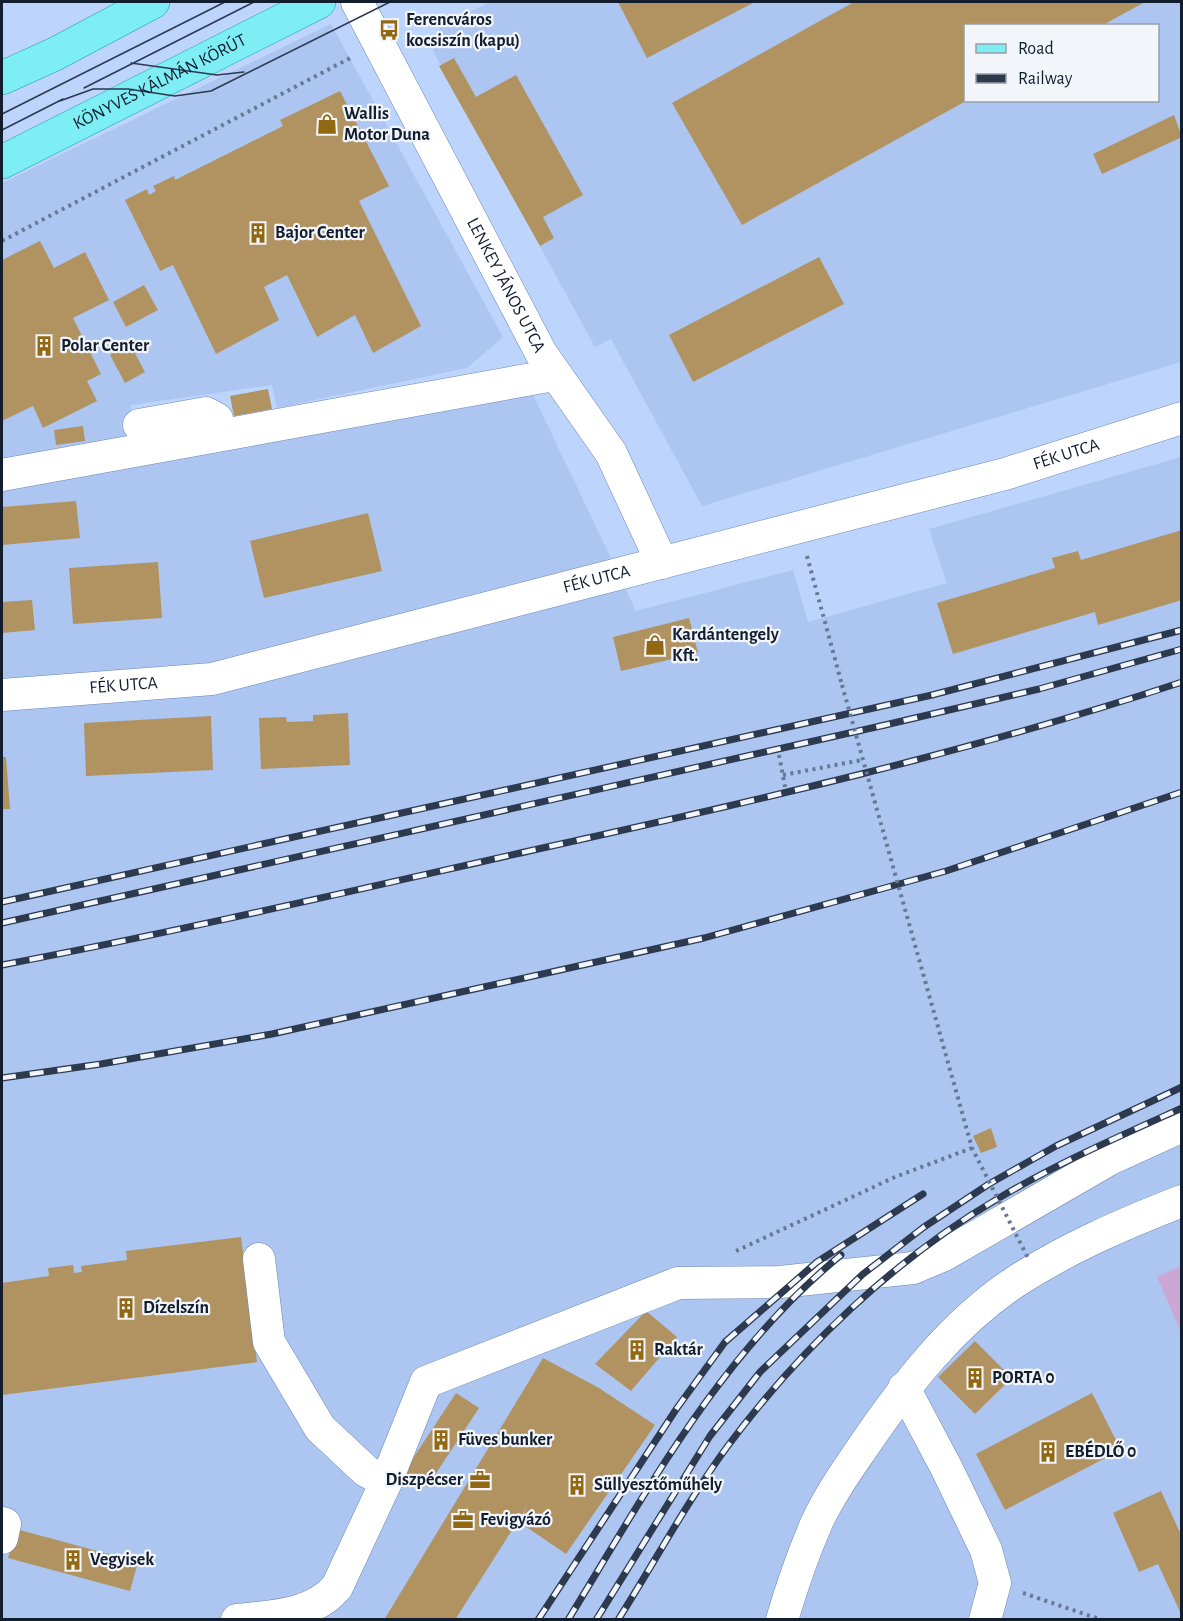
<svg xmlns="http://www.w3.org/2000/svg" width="1183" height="1621" font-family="'Alegreya Sans',sans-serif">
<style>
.built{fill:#acc6f1;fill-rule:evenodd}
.green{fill:#cca7d4}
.building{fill:#b09361}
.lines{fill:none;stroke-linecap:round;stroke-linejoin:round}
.minor-casing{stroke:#6b86b4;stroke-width:33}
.major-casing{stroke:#1e9eaa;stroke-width:34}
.path{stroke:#677894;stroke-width:4;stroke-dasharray:3 4.5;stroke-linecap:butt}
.minor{stroke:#fff;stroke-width:32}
.major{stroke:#7ceef4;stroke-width:33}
.tram{stroke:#2c394e;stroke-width:1.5}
.rail-casing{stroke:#2c394e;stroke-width:7}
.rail{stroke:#f2f5fa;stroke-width:4.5;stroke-dasharray:14;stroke-linecap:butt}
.path-bridge{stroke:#677894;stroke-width:4;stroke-dasharray:3 4.5;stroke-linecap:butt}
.labels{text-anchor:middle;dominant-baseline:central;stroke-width:4.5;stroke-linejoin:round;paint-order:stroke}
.poi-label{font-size:18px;font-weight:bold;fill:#121d2e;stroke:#f2f5fa;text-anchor:start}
.street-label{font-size:18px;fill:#121d2e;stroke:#f2f5fa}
</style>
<rect width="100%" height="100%" fill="#bdd5fd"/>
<path class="built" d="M490 2H1181V362L702 506 611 339 595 347 433 51 440 27ZM966 26H1158V100H966Z
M331 24 503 337 467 368 277 408 272 385 131 405 134 437 2 461V183Z
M527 382 636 611 793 570 808 622 947 583 929 529 1181 457V1619L2 1620V485Z"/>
<path class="green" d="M1181 1266V1332L1157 1277Z"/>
<path class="building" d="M618 2H755L647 58Z
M854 2H1145L1101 26H966V101L742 225 672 103Z
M454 58 476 97 516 75 583 195 543 217 554 238 540 246 439 66Z
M340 91 389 186 359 201 421 326 373 353 355 315 317 337 287 275 264 287 279 320 216 354 173 265 160 271 125 200 147 189 149 195 156 191 153 186 174 176 175 180 283 126 280 120Z
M1174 115 1182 137 1102 174 1093 154Z
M40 241 54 268 85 252 109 300 73 318 101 374 87 381 97 401 43 428 33 406 2 421V260Z
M819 257 844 304 693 382 669 335Z
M144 285 158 310 126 327 113 302Z
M130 344 145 372 125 383 110 355Z
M268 389 272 409 234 416 230 396Z
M83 426 85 441 56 445 54 430Z
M76 501 80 538 2 545V507Z
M368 513 382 571 264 598 250 541Z
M1182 530V600L1098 625 1095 612 953 654 937 603 1055 568 1052 558 1078 551 1081 560Z
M158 562 162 618 73 624 69 568Z
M32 600 35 630 2 633V602Z
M689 618 698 653 621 671 613 637Z
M348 713 350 765 261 769 259 718 286 717 287 722 313 721V715Z
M211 716 213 770 86 776 84 723Z
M2 757H6L10 809H2Z
M991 1128 997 1147 981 1153 973 1136Z
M241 1237 257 1362 2 1395V1283L49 1276 48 1268 73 1265 74 1273 82 1272 81 1266 127 1260 126 1251Z
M646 1311 677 1337 631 1391 595 1364Z
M975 1341 1012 1378 975 1414 938 1377Z
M543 1358 599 1388 655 1425 566 1554 519 1522 528 1505 455 1620H384Z
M456 1393 479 1408 427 1487 404 1472Z
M1092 1393 1121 1450 1005 1510 976 1454Z
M1161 1491 1182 1537V1616L1158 1564 1139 1572 1113 1513Z
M16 1529 138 1562 130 1591 8 1558Z"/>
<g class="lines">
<g class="minor-casing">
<g id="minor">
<path id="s1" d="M357 2 541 353 611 453 662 563"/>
<path d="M139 425 206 413 217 419 221 435"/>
<path d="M2 475 554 375"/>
<path id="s2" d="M2 695 212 679 1005 474 1182 418"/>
<path d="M259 1259 269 1342 320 1428 366 1471 386 1482"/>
<path d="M904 1388 947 1469 986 1550 995 1583 985 1620"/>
<path d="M2 1523 5 1524 2 1538"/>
<path d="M237 1620C273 1616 312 1616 337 1587L386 1482 426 1382 678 1283 780 1282 913 1268 944 1255 1110 1159 1182 1126"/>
<path d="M782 1620C792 1586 803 1554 817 1522 830 1494 848 1469 865 1444 906 1384 953 1323 1015 1282 1067 1248 1123 1224 1182 1201"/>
</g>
</g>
<g class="major-casing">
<g id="major">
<path d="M2 78 55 54 153 2"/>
<path id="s3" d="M2 162 319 2"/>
</g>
</g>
<path class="path" d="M2 241 354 56
M807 556 842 685
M779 755 785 787
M783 775 862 760
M736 1251 895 1177 972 1148
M1023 1593 1102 1620"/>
<use href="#minor" class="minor"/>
<use href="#major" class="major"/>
<path class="tram" d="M131 63 217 75 244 72
M84 88 254 2
M57 102 93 89H128L175 96 211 91 390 2
M2 114 225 2
M2 130 63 99"/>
<g class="rail-casing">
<path id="rail" d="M2 902 932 695 1182 630
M2 923 885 725 1039 689 1182 649
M2 965C181 931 360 889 538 849 755 801 971 752 1182 682
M2 1078 101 1064 272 1034 704 938 946 871 1182 792
M538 1620 677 1408 725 1342 817 1262 923 1194
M568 1620C648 1489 721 1353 841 1255
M596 1620 710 1436 760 1372 863 1274 924 1227 989 1184 1056 1146 1182 1087
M618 1620C654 1563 688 1500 727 1447 799 1350 894 1259 999 1198 1058 1163 1120 1136 1182 1108"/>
</g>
<use href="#rail" class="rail"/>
<path class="path-bridge" d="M842 685 972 1148 1029 1260"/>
</g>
<defs>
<g id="bus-bare" transform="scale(1.62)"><path d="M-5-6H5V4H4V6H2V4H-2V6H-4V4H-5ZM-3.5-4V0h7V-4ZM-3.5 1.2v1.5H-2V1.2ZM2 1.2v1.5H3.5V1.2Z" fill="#926912" stroke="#f2f5fa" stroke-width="2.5" paint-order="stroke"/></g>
<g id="shop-bare" transform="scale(1.62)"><path d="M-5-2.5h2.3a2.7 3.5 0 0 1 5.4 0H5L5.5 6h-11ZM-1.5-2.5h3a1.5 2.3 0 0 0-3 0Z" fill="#926912" stroke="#f2f5fa" stroke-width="2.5" paint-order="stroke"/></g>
<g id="building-bare" transform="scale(1.62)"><path d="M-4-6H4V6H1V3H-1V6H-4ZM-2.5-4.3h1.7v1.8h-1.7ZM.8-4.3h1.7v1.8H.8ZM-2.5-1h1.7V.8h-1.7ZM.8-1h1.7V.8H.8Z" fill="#926912" stroke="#f2f5fa" stroke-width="2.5" paint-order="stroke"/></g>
<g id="office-bare" transform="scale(1.62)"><path d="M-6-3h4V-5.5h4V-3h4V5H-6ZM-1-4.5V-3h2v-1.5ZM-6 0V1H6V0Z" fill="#926912" stroke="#f2f5fa" stroke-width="2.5" paint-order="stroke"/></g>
</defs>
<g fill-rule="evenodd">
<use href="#bus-bare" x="389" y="30"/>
<use href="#shop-bare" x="327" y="124"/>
<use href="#building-bare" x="258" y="233"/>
<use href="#building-bare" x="44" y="346"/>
<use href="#shop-bare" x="655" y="645"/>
<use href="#building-bare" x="126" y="1308"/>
<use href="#building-bare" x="637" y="1350"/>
<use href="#building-bare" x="975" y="1378"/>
<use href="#building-bare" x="441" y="1440"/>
<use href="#building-bare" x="1048" y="1452"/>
<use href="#office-bare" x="480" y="1480"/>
<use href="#building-bare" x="577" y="1485"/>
<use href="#office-bare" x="463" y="1520"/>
<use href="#building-bare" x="73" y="1560"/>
</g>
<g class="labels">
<g class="poi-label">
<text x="406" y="20">Ferencváros<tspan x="406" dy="21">kocsiszín (kapu)</tspan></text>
<text x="344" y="114">Wallis<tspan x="344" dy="21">Motor Duna</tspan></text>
<text x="275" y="233">Bajor Center</text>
<text x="61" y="346">Polar Center</text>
<text x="672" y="635">Kardántengely<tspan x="672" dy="21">Kft.</tspan></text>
<text x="143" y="1308">Dízelszín</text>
<text x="654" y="1350">Raktár</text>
<text x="992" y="1378">PORTA 0</text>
<text x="458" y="1440">Füves bunker</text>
<text x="1065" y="1452">EBÉDLŐ 0</text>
<text x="463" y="1480" text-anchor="end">Diszpécser</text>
<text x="594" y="1485">Süllyesztőműhely</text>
<text x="480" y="1520">Fevigyázó</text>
<text x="90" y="1560">Vegyisek</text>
</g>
<g class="street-label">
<text stroke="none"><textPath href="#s3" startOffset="177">KÖNYVES KÁLMÁN KÖRÚT</textPath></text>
<text stroke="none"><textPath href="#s1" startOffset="320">LENKEY JÁNOS UTCA</textPath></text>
<text stroke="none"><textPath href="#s2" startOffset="1094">FÉK UTCA</textPath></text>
<text stroke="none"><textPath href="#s2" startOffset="608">FÉK UTCA</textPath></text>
<text stroke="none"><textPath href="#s2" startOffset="122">FÉK UTCA</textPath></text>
</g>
</g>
<rect width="1183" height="1621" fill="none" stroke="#121d2e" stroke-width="6"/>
<rect x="964" y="24" width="195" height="78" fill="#f2f5fa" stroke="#989fa8" stroke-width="1.5"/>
<rect x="976" y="44" width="30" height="9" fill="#7ceef4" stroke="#989fa8" stroke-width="1.5"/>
<text x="1018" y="54" font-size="18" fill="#121d2e">Road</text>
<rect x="976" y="74" width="30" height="9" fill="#2c394e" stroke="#989fa8" stroke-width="1.5"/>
<text x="1018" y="84" font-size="18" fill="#121d2e">Railway</text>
</svg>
